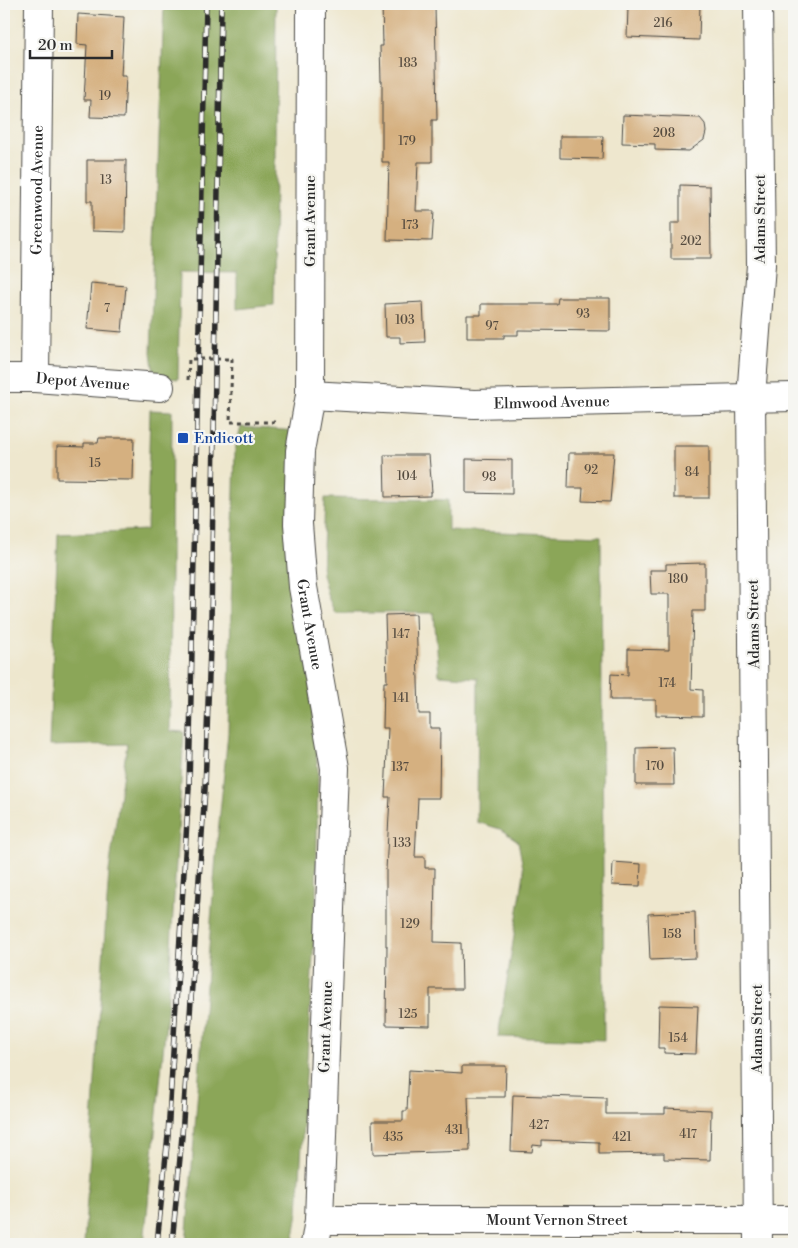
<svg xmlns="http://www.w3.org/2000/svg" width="798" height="1248" font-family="'Libre Bodoni',serif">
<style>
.forest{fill:#8ba659;stroke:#5b6842}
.building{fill:#d5b080}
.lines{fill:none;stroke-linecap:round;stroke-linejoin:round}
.minor-casing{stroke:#484743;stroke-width:30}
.path{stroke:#484743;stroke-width:3;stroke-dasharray:4 4;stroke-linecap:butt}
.minor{stroke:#fff;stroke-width:28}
.rail-casing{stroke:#2b2b2b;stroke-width:5.5}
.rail{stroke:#f6f6f2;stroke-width:4;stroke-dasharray:11;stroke-linecap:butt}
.transit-dot{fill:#1a4fb4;stroke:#f6f6f2;stroke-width:2}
.labels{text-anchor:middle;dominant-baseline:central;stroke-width:4.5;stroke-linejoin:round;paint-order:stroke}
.number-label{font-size:12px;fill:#564c40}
.street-label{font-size:15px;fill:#2b2b2b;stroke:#f6f6f2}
.transit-label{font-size:15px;fill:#164399;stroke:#f6f6f2;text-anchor:start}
</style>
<rect width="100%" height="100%" fill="#f6f6f2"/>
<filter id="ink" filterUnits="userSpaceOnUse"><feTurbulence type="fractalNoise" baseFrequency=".02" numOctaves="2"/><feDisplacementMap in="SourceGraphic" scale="10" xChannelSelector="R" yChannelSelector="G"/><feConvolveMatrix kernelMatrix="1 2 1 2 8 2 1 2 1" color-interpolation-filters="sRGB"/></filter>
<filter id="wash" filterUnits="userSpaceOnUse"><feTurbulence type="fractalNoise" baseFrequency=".0096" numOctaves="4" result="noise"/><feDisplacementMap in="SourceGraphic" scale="20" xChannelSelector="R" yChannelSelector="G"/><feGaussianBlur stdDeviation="1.12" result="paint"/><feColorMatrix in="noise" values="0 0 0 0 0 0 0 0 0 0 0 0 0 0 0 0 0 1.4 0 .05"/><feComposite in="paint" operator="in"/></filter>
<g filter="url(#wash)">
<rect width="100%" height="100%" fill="#eee7ce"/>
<path class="forest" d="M164 4H276L274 305 237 309V273L180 272 178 379 154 376 151 352Z
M150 410 172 411 170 731 184 732 167 1012 144 1244H84L109 871 127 744 49 746 58 534 147 530Z
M241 427 298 431 311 705 318 771 316 905 298 1212 293 1244H186L217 843 228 733 235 450Z
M325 498 448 500V530L601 536 604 1040 498 1037 524 873 518 841 500 829 477 822 478 678 439 675 434 613H335L328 597 322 574Z"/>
<g id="blocks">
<path class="building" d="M382 4H435L437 120H432V162H418L416 211H434L432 241 387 240 389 162H382V81H381L380 46H383Z
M651 4H700L699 40 627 37 628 7 651 8Z
M78 14 124 17 121 76H126L124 118 90 117 91 100H84L87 45 77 44Z
M623 115 700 118 705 124 706 132 704 140 689 151 655 150V144L622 143Z
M560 136H603L602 159 560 158Z
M87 160H126L125 232 92 231V201H87Z
M680 185 710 186 711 259H671V223H680Z
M91 283 126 286 122 332 87 329Z
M558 298H610V331L518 330V335H504V338H467V315H481V304H557Z
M423 302 425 342 400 343V337H386L385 304Z
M99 438H134L133 480 57 479V446L84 447V443H98Z
M674 446H709V498H674Z
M569 453H614L610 502 582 501 583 488H568Z
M384 455H429L432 492H430V496L385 497Z
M466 459 512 460V494L466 493Z
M705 563V611H693L691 689 703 690V716L656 715V700H610L611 674 628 675V649L669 650V594H651L650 570H666V564Z
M416 614 419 714H430V728H440L439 798H418L415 857H425V868H435L434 942 461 943 462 989H430V1026L386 1025 387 946H386V870L390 797H385L388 728H383L384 682H387L385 615Z
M673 747 674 785H636V748Z
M613 862 641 864 640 886 612 885Z
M695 912 696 958 650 960 648 914Z
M659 1005 698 1006 696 1054 664 1053V1048H658Z
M462 1066H506L505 1097H468L470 1151 373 1154 372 1121H403V1111H407L409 1070 462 1073Z
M513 1095 606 1098V1114H665V1108L711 1110 710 1160 664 1159V1153L599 1154V1142L542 1140V1146L533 1145 532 1152 511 1151Z"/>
</g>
</g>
<g filter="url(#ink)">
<use href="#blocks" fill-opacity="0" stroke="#484743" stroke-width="1"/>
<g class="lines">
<g class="minor-casing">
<g id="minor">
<path id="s1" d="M311 4 310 395 300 451 298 524 303 587 335 768 319 1220 315 1244"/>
<path id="s2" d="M4 378H35L160 387"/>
<path id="s3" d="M35 378 39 4"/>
<path id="s4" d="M310 395 474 404 794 397"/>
<path id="s5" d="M319 1220H794"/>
<path d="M758 1244 751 397 761 265 758 4"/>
</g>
</g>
<path class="path" d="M188 380 189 359H232L230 422H278"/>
<use href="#minor" class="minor"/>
<g class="rail-casing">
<path id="rail" d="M157 1244 168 1135 189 788 206 4
M172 1244 182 1136 205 789 211 619 221 4"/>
</g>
<use href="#rail" class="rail"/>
</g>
</g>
<rect class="transit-dot" x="177" y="432" width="12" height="12" rx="2.5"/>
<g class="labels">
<g class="number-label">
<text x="663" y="23">216</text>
<text x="408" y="63">183</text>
<text x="105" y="96">19</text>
<text x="664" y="133">208</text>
<text x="407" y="141">179</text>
<text x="106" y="180">13</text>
<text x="410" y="225">173</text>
<text x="691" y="241">202</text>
<text x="107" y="308">7</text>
<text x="583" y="314">93</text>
<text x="405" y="320">103</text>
<text x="492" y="326">97</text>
<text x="95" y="463">15</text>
<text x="591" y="470">92</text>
<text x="692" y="472">84</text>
<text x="407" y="476">104</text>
<text x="489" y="477">98</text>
<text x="678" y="579">180</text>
<text x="401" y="634">147</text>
<text x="667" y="683">174</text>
<text x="401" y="698">141</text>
<text x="655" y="766">170</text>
<text x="400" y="767">137</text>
<text x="402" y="843">133</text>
<text x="410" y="924">129</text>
<text x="672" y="934">158</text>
<text x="408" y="1014">125</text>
<text x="678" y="1038">154</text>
<text x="539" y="1125">427</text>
<text x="454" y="1130">431</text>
<text x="688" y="1134">417</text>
<text x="393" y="1137">435</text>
<text x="622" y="1137">421</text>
</g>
<g class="street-label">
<text stroke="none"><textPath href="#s3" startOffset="188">Greenwood Avenue</textPath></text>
<text transform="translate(760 219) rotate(-90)">Adams Street</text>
<text transform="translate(310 221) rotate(-90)">Grant Avenue</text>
<text stroke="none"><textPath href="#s2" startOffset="79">Depot Avenue</textPath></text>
<text stroke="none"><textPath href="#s4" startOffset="242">Elmwood Avenue</textPath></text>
<text transform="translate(754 624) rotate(-91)">Adams Street</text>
<text stroke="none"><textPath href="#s1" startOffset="622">Grant Avenue</textPath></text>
<text transform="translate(326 1027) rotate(-88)">Grant Avenue</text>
<text transform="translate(757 1029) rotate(-90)">Adams Street</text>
<text stroke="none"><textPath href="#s5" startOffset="238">Mount Vernon Street</textPath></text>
</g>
<g class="transit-label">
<text x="194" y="438">Endicott</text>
</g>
</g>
<rect width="798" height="1248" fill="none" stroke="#f6f6f2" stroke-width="20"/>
<path d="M30 50v8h82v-8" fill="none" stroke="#2b2b2b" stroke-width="2.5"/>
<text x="38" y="50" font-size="15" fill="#2b2b2b" stroke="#f6f6f2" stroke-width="4" paint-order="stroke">20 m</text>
</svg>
